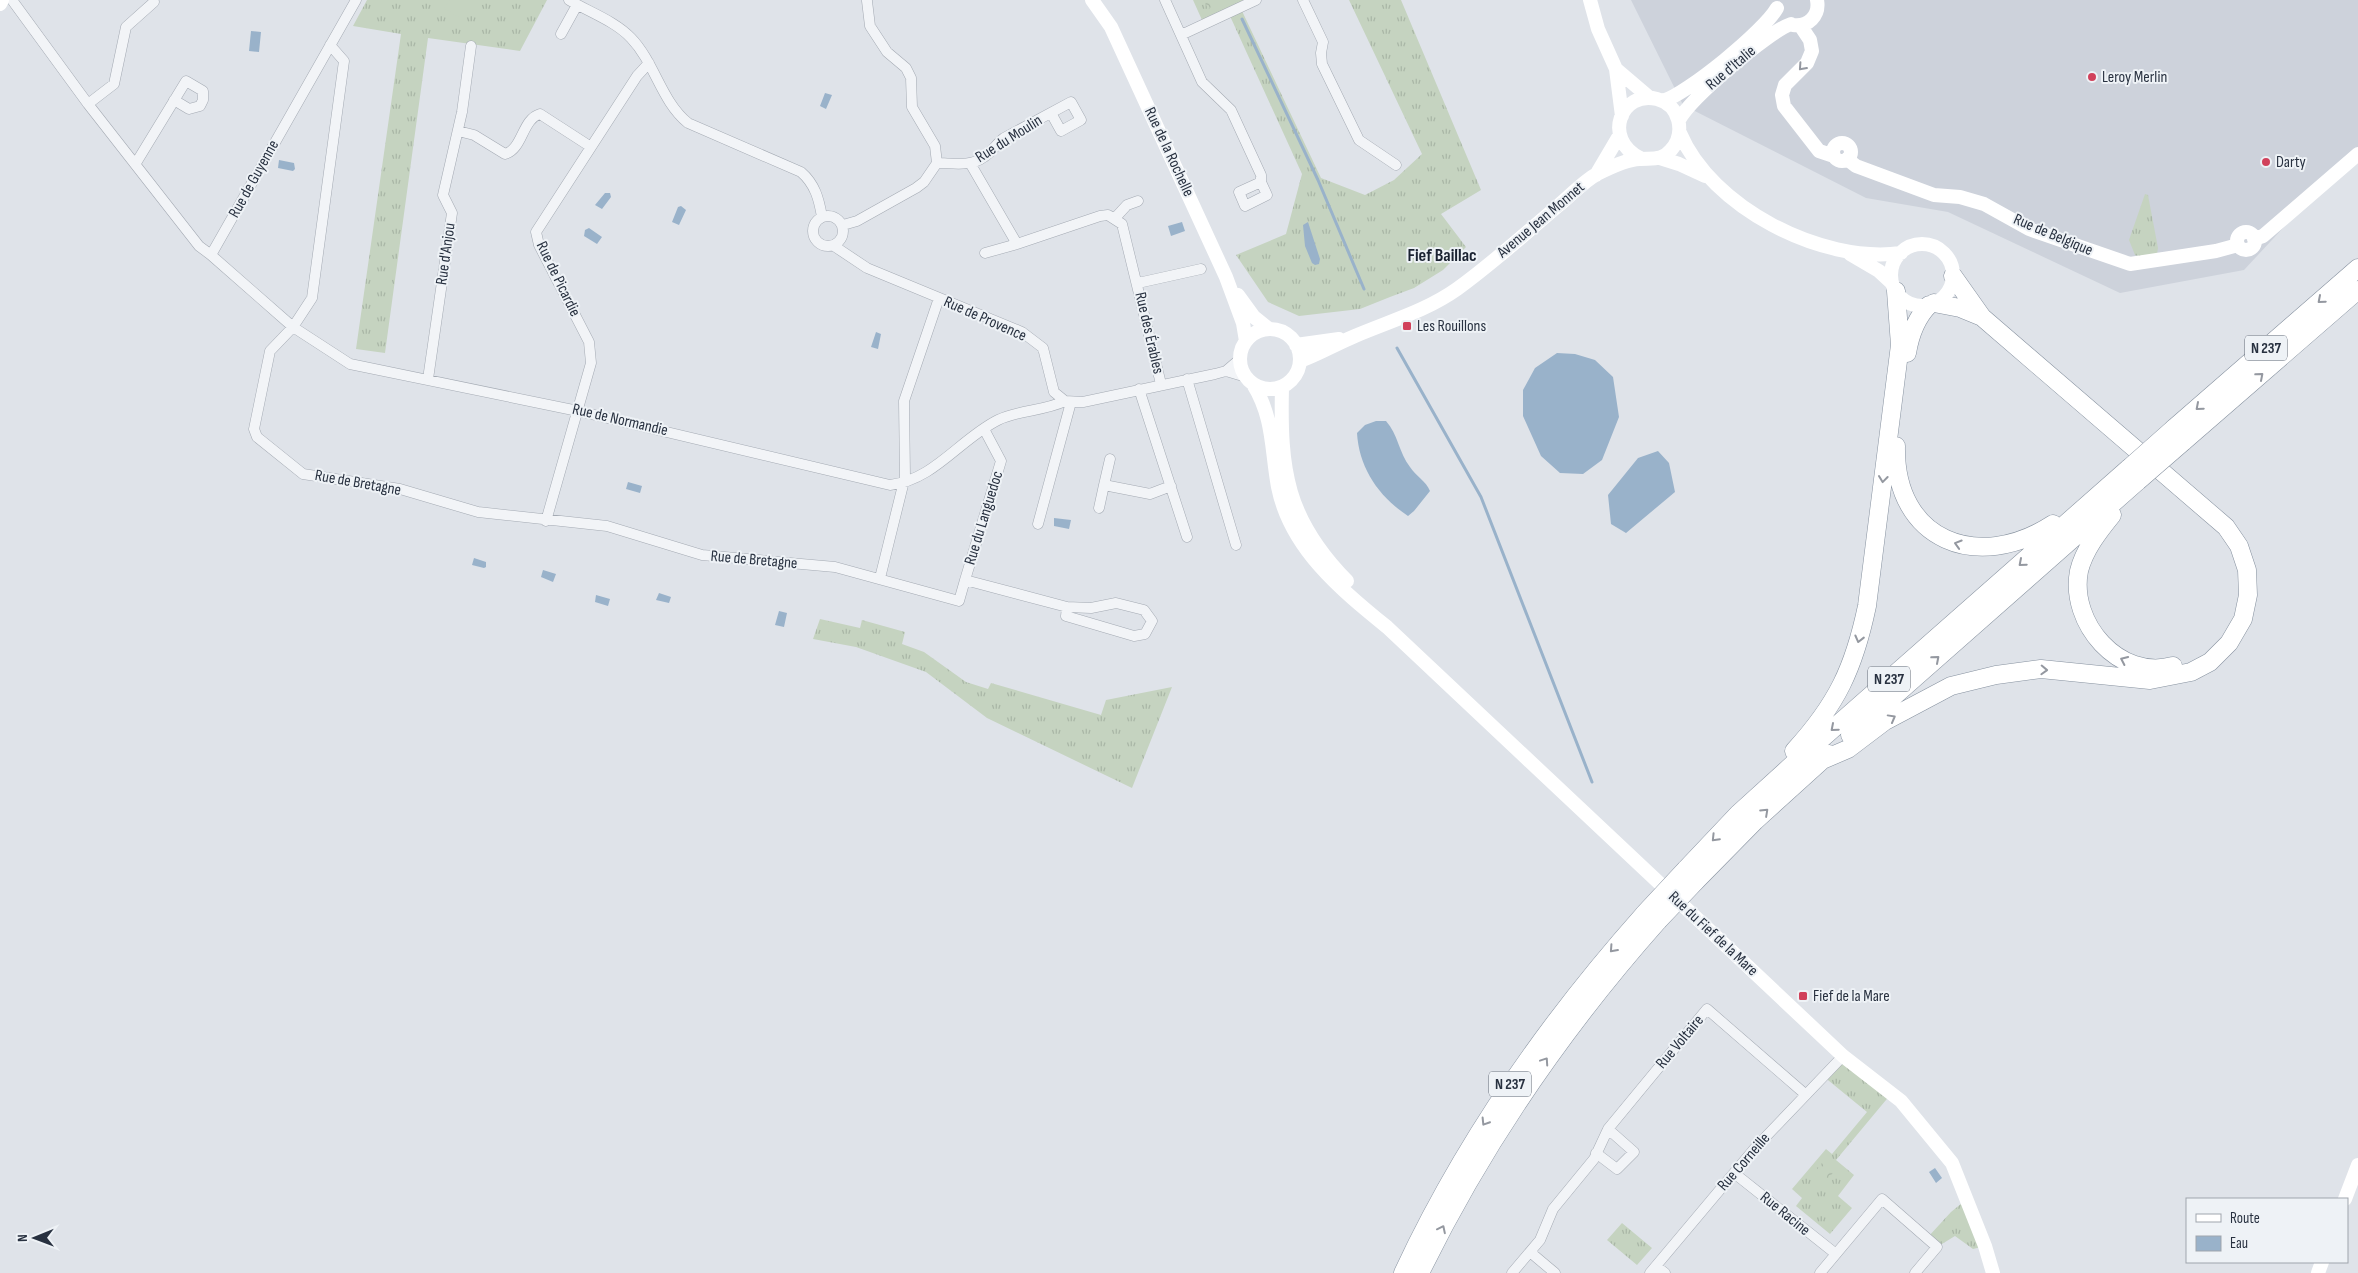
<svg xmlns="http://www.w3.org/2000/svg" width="2358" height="1273" font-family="'Sofia Sans Condensed',sans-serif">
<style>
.built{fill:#cdd2db}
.grass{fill:url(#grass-tufts)}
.park{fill:url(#park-crowns)}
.pitch{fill:#c5d3c0}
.water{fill:#99b2ca}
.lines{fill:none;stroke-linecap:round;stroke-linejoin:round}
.stream{stroke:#99b2ca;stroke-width:3}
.street-casing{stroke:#a4aab3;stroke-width:11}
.highway-casing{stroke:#86919f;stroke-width:19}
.street{stroke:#f2f4f7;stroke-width:10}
.secondary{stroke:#fff;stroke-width:14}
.highway{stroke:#fff;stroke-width:18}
.highway-bridge-casing{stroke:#86919f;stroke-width:19;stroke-linecap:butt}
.highway-bridge{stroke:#fff;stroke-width:18}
.oneway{stroke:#9498a0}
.poi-dot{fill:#d1415b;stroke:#eef2f6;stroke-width:2}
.labels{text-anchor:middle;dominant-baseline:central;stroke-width:4;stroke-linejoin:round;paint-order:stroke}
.shield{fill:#eef2f6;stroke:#636b77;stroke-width:1}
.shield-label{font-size:15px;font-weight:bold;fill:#283140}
.street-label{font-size:16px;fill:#283140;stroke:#eef2f6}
.poi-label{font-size:16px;fill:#283140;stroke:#eef2f6;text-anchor:start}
.neighbourhood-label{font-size:18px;font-weight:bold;fill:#1a2231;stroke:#eef2f6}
</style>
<defs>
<pattern id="grass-tufts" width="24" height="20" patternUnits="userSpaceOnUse" patternTransform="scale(1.25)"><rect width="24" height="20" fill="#c5d3c0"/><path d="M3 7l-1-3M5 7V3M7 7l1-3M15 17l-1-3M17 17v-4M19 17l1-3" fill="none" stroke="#a9b6a6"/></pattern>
<pattern id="park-crowns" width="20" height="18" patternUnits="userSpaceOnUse" patternTransform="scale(1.25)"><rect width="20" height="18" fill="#c5d3c0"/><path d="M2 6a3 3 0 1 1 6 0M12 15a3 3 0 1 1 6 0" fill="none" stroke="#a9b6a6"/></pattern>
</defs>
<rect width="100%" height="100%" fill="#dfe3e9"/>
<path class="built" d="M1631 0H2358V156L2297 213 2244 270 2120 293 1948 212 1866 198 1683 105Z"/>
<path class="grass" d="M367 0H547L520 51 428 38 385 353 356 349 401 34 353 26Z
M1193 0H1244L1202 20Z
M1349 0H1401L1481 190 1441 214 1466 247 1443 270 1414 288 1390 297 1360 309 1299 316 1268 302 1236 255 1286 234 1302 174 1230 16 1242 11 1321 178 1365 195 1394 180 1422 154Z
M2145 194 2148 195 2158 248 2157 254 2141 257 2135 255 2129 240Z
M820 619 860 628 862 620 905 632 902 644 924 652 966 682 988 689 991 683 1101 715 1106 700 1172 687 1132 788 987 718 926 672 856 647 813 639Z
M1843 1056 1891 1094 1836 1160 1854 1175 1838 1196 1852 1208 1830 1234 1796 1206 1802 1198 1792 1189 1826 1149 1832 1154 1867 1112 1823 1076Z
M1967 1199 1985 1246 1973 1249 1955 1236 1937 1247 1928 1237 1951 1212Z
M1622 1223 1652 1248 1637 1265 1607 1240Z"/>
<path class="park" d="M1204 0H1221L1222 3 1208 9Z
M1825 1159 1836 1169 1823 1185 1812 1176Z"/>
<path class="pitch" d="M450 0H472L460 18 444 8Z"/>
<path class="water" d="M251 31 261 32 259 52 249 51Z
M825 93 832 95 826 109 820 106Z
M279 160 294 163 295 169 293 171 278 168Z
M605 193H610L611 197 602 209 595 205Z
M681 206 686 210 679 225 672 222 678 207Z
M1182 222 1185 231 1171 236 1168 226Z
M1308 222 1320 259 1319 264 1315 265 1312 263 1305 246 1303 225Z
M589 228 602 237 597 244 584 236 585 230Z
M876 332 881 334 878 349 871 347Z
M1557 353 1575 354 1595 360 1613 377 1619 417 1602 460 1583 474 1560 473 1541 456 1523 416V390L1535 368Z
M1376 421H1386C1398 434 1399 453 1410 467 1416 476 1426 481 1430 491L1414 511 1408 516C1379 497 1359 468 1357 433L1365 425Z
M1658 451 1669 463 1675 492 1626 533 1611 524 1608 495 1638 458Z
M628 482 642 486 640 493 626 489Z
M1054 518 1071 520 1069 529 1054 526Z
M474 558 486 562V567L484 568 472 565Z
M543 570 556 574 553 582 541 577Z
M659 593 671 597 669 603 656 600Z
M596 595 610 599 608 606 595 602Z
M779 611 787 613 784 627 775 625Z
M1935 1168 1942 1178 1936 1183 1929 1172Z"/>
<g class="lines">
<path class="stream" d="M1242 19 1318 180 1364 289
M1397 348 1481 497 1592 782"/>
<g class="street-casing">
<path id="street" d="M12 0 88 104 199 246 211 255 356 0
M569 0C589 12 615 21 631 38 655 63 661 101 688 123L801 172C815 184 819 199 822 217
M1165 0 1202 82 1231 110 1261 175V182L1267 195 1245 206 1239 192 1261 182
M1303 0 1323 42 1321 53 1322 64 1359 140 1396 165
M561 34 577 5
M1181 35 1256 0
M330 45 344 61 312 298 293 327 270 351 254 429 257 437 303 474 400 489 478 512 607 526 702 555 835 567 959 601 965 580 1067 607 1091 608 1116 603 1144 610 1152 621 1145 634 1134 636 1066 616 1067 607
M88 104 114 84 126 27 154 2
M458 131 474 135 505 154C523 149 522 119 540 114L591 147
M136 163 186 81 203 91V100L200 106 189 109 174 100
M937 163C952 163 971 167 984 157 992 152 996 144 1004 138L1071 102 1081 120 1061 131 1051 113
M970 163 1017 244 1100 216 1108 215 1122 224 1161 384
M813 231a15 15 0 1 1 30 0a15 15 0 1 1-30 0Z
M1115 218 1127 205 1138 201
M843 225 857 221 916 188 924 182 937 163 935 146 912 107 911 78 906 68 887 52 870 26 867 1
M834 246 867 268 1022 332 1043 348 1054 392 1065 401 1083 402 1215 374 1226 371 1240 359
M985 253 1017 244
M211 255 293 327 350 364 578 411 890 485C934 480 960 439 998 420 1019 410 1044 411 1065 401
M1138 283 1201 269
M1226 371 1246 377
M428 379 452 213 443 195 462 112 471 46
M1187 379 1236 545
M1139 389 1187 537
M1110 459 1104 485 1150 494 1171 486
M1099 508 1104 485
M546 521 591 363 589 342 539 245 536 232 637 76 649 63
M1038 524 1071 402
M880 578 905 477 904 401 939 298
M965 580 1001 461 984 429
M1596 1153 1617 1169 1634 1152 1608 1129
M1734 1173 1836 1254
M1530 1252 1555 1273
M1656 1266 1665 1273
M1512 1273 1540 1240 1553 1209 1594 1159 1608 1129 1707 1009 1805 1094
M1650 1273 1755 1148 1843 1056
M1820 1273 1882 1199 1937 1247 1915 1273"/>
</g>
<g class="highway-casing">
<path id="highway" d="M1934 303 1960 308 1982 317
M1907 353C1910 335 1916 318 1929 305
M2173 429 2358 268
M2183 442 2358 290
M1896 446C1894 541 1978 573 2053 524
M2112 515C2099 531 2084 550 2079 571 2069 623 2119 681 2173 666
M1850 735 2138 481
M1794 751C1837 704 1854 668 1867 606L1900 345 1896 291
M1820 761 1848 749 1885 721 1951 686 1996 675 2041 669 2150 680 2191 672 2210 662 2229 643 2243 619 2248 595 2247 570 2239 546 2226 527 1982 317 1953 276
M1686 869 1738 814 1793 764 2129 468
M1695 882 1755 821 1829 754
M1403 1273C1465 1140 1548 1022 1645 913
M1420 1273C1483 1144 1563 1028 1658 921"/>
</g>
<use href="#street" class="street"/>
<path class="secondary" d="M1092 0 1111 27 1226 277 1243 323 1246 341
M1590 0 1598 29 1616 69 1622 116
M0 4 2 0
M1793 25C1808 27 1820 16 1817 0
M1800 25 1810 40 1812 51 1807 63 1785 85 1782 95 1784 106 1819 151 1834 156
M1616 69 1650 98
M1663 101C1688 93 1764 31 1777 8
M1679 120C1691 98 1768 32 1791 24
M1680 133C1711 207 1821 264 1901 253
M1833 152a9 9 0 1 1 18 0a9 9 0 1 1-18 0Z
M1660 158 1679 164 1705 176
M1847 159 1856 166 1934 195 1960 197 1984 204 2029 229 2130 264 2216 251 2238 245
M1596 175 1619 136
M2237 241a9 9 0 1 1 18 0a9 9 0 1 1-18 0Z
M2254 239 2263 236 2358 154
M1891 275a31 31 0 1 1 62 0a31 31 0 1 1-62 0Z
M1850 254 1879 271 1892 283
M1238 295 1254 317 1269 329
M1240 359a30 30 0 1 1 60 0a30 30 0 1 1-60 0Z
M1296 345 1339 339
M1300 361C1319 354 1336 344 1355 336 1390 321 1426 311 1457 289 1493 263 1526 233 1559 205 1571 195 1584 181 1597 174 1609 168 1627 159 1640 159 1652 158 1662 161 1671 150 1686 133 1680 105 1657 99 1621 90 1602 139 1640 158
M1253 384C1274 418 1271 449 1278 487 1290 548 1341 590 1387 627L1843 1056 1901 1101 1952 1163 1985 1246 1993 1273
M1282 387C1280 470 1286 519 1347 581
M2345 1199 2358 1165
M2318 1273 2322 1262"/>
<use href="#highway" class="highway"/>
<g class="highway-bridge-casing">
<path id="highway-bridge" d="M2129 468 2173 429
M2138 481 2183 442
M1645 913 1686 869
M1658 921 1695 882"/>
</g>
<use href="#highway-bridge" class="highway-bridge"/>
</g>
<defs><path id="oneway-chevron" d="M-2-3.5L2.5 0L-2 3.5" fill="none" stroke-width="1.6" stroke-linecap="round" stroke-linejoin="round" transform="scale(1.25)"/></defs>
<g class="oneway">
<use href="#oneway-chevron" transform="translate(1802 67) rotate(132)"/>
<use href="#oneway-chevron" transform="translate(2321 300) rotate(139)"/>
<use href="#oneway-chevron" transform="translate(2260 376) rotate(-41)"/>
<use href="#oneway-chevron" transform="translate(2199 407) rotate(139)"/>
<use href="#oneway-chevron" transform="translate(1883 479) rotate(97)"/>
<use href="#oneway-chevron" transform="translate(1958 544) rotate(-163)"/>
<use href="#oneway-chevron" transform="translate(2022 563) rotate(139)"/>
<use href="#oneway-chevron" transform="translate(1859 639) rotate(104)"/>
<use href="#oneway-chevron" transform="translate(1936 659) rotate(-41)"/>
<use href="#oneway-chevron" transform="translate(2124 660) rotate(-155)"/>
<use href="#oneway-chevron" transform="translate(2044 670) rotate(2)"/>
<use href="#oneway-chevron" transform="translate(1892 718) rotate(-29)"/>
<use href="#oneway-chevron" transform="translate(1834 728) rotate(139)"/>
<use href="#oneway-chevron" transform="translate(1765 812) rotate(-43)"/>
<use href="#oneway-chevron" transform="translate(1715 838) rotate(134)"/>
<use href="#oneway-chevron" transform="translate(1613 949) rotate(132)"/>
<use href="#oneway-chevron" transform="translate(1545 1061) rotate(-56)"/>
<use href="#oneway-chevron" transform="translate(1485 1122) rotate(122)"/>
<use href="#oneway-chevron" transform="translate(1442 1229) rotate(-64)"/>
</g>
<g class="poi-dot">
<circle cx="2092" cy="77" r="5"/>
<circle cx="2266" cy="162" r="5"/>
<rect x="1402" y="321" width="10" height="10" rx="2.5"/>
<rect x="1798" y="991" width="10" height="10" rx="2.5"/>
</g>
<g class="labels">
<g class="shield">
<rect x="2245" y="335.5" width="42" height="25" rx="4"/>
<rect x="1868" y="666.5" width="42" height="25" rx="4"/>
<rect x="1489" y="1071.5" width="42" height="25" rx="4"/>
</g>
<g class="shield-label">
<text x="2266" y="348">N 237</text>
<text x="1889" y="679">N 237</text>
<text x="1510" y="1084">N 237</text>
</g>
<g class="street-label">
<text transform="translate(1731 68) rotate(-40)">Rue d'Italie</text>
<text transform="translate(1009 139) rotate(-32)">Rue du Moulin</text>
<text transform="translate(1169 152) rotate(65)">Rue de la Rochelle</text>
<text transform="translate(254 179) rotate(-61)">Rue de Guyenne</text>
<text transform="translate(1541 220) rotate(-40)">Avenue Jean Monnet</text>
<text transform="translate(2053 235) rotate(23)">Rue de Belgique</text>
<text transform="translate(446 254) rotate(-82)">Rue d'Anjou</text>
<text transform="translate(558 279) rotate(64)">Rue de Picardie</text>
<text transform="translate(985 319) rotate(24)">Rue de Provence</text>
<text transform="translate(1149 333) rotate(77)">Rue des Érables</text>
<text transform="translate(620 420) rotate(13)">Rue de Normandie</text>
<text transform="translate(358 483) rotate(10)">Rue de Bretagne</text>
<text transform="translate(984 518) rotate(-73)">Rue du Languedoc</text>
<text transform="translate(754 560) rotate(5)">Rue de Bretagne</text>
<text transform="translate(1713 934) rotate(43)">Rue du Fief de la Mare</text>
<text transform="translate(1680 1042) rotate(-50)">Rue Voltaire</text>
<text transform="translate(1744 1162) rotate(-49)">Rue Corneille</text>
<text transform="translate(1785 1214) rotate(39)">Rue Racine</text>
</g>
<g class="poi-label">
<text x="2102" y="77">Leroy Merlin</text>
<text x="2276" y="162">Darty</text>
<text x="1417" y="326">Les Rouillons</text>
<text x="1813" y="996">Fief de la Mare</text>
</g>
<g class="neighbourhood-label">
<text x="1442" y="255">Fief Baillac</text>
</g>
</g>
<rect x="2186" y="1198" width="162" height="65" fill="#eef2f6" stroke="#9fa5ad"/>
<rect x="2196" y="1214" width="25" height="8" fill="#ffffff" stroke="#9fa5ad"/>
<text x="2230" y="1223" font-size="15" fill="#283140">Route</text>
<rect x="2196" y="1236" width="25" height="15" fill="#99b2ca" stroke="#9fa5ad"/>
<text x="2230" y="1248" font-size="15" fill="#283140">Eau</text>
<g transform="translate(35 1238) rotate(269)" stroke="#eef2f6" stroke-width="4" paint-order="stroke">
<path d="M0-4L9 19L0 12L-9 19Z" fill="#283140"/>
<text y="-8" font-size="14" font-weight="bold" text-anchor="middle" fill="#283140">N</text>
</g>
</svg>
